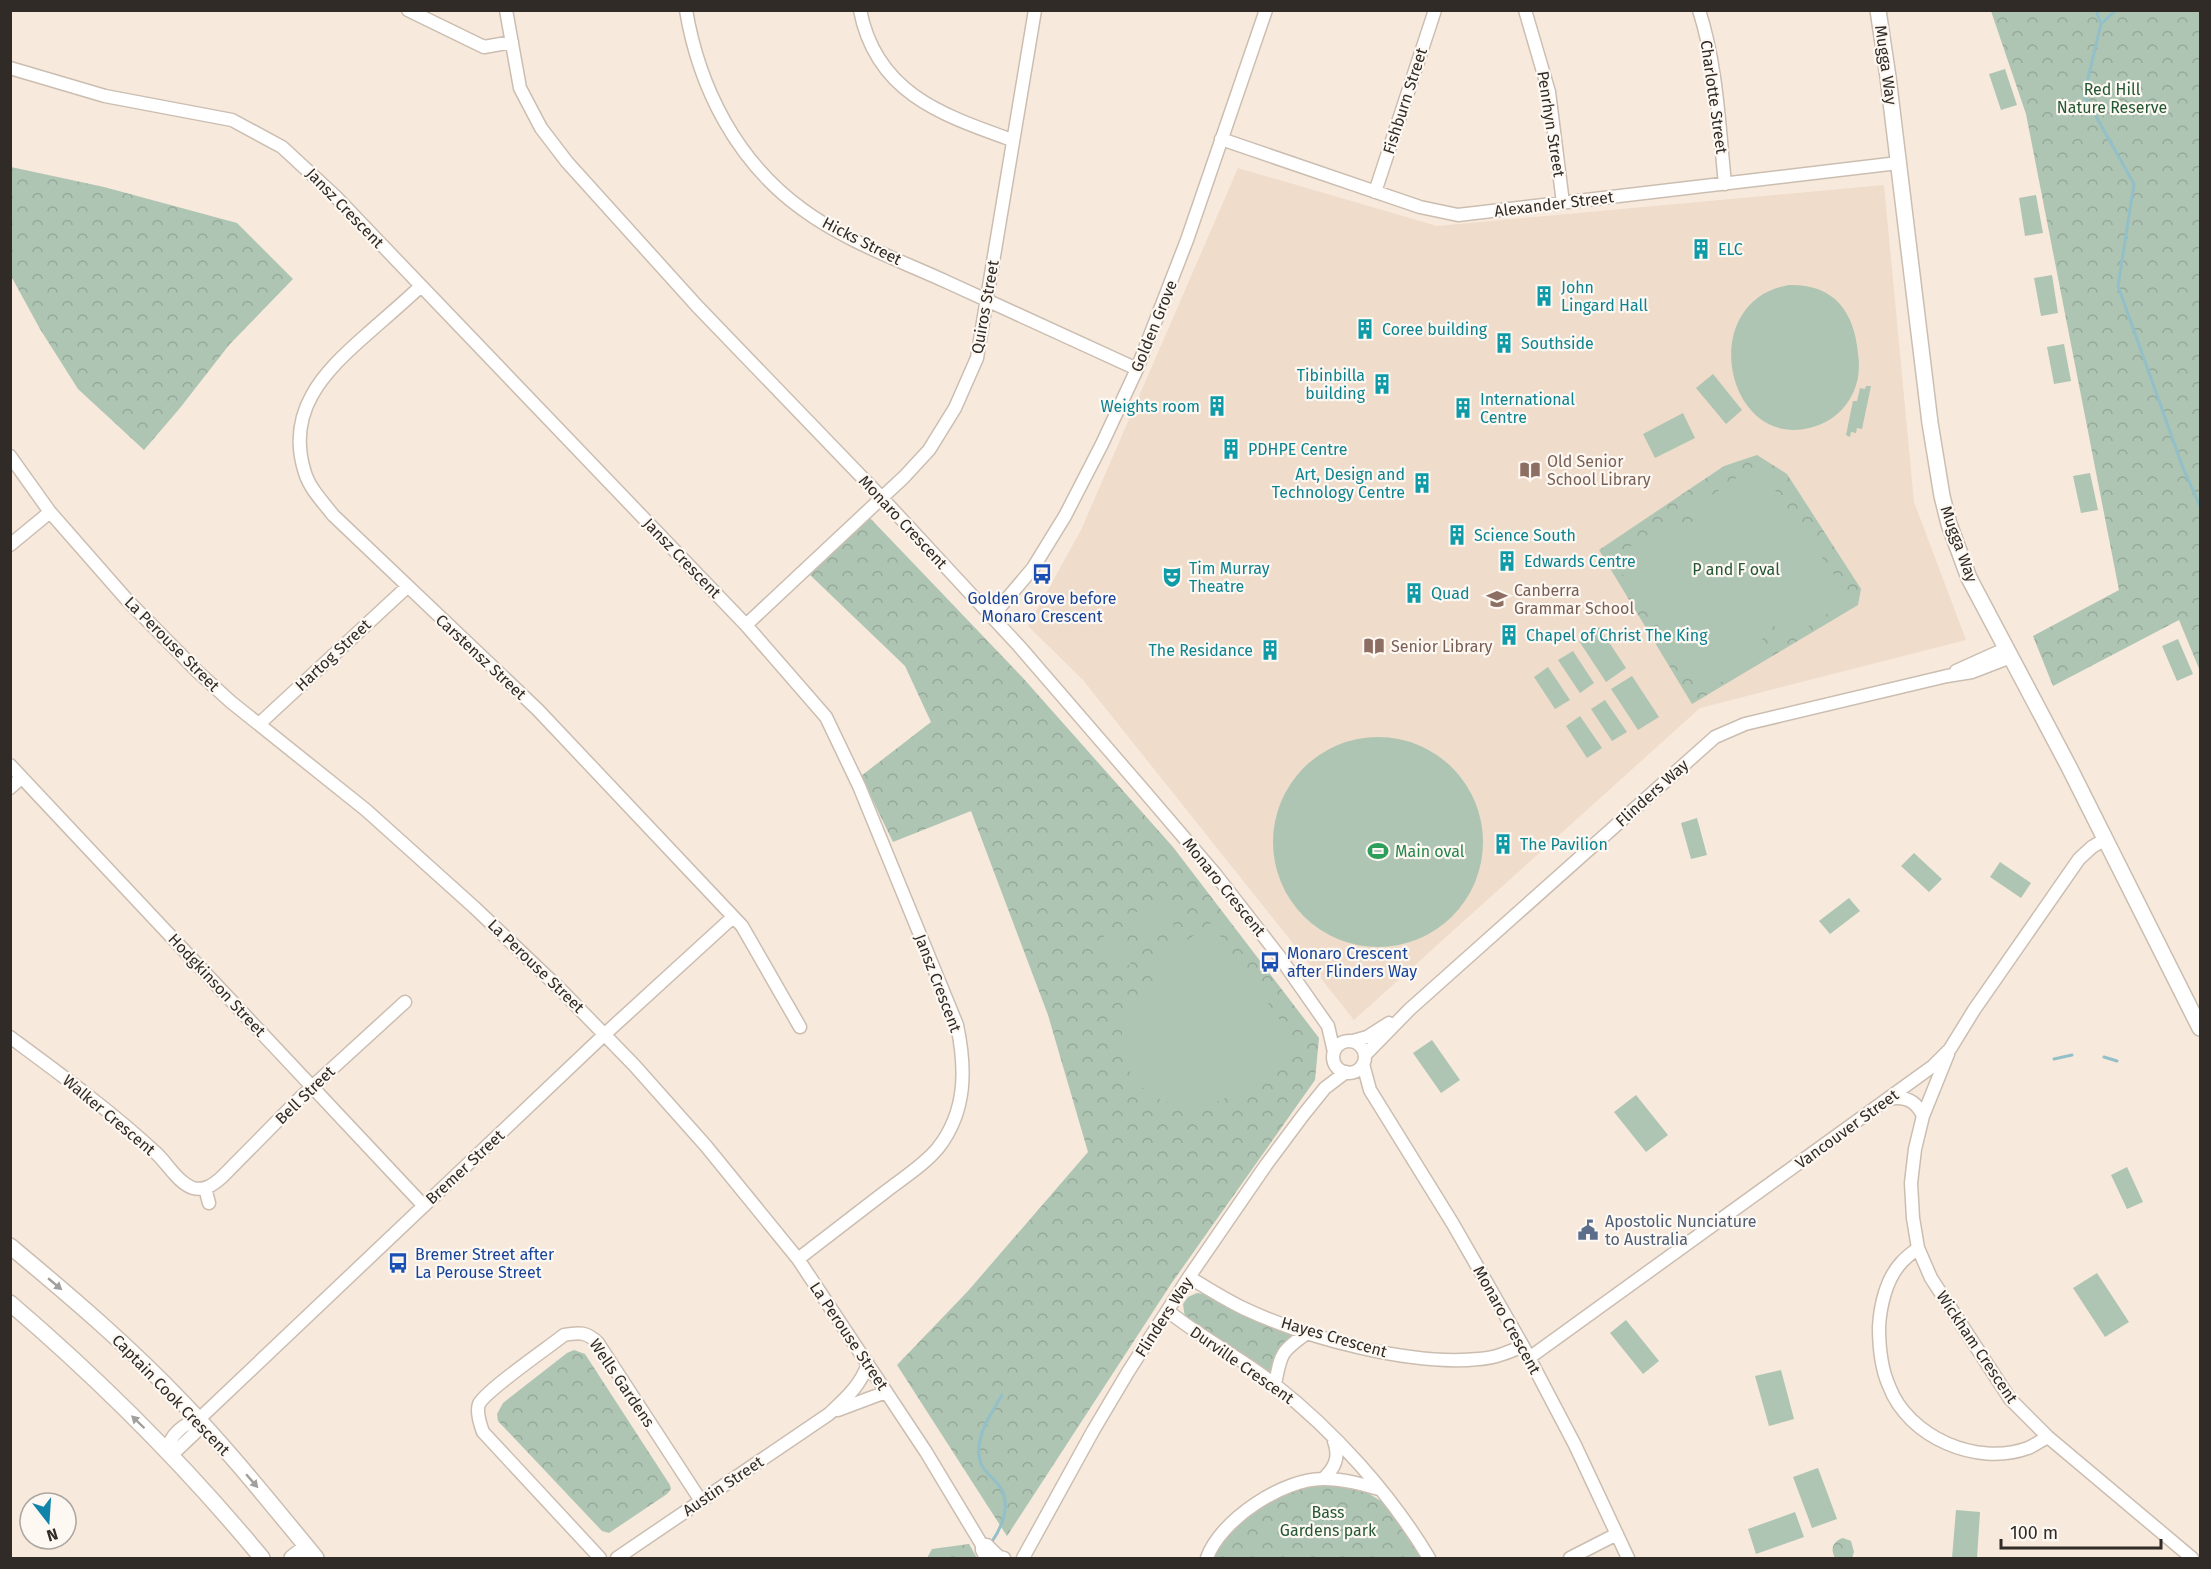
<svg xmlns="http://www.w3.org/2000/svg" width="2211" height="1569" font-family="'Fira Sans',sans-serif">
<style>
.built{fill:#efdcca}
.park{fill:url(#park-crowns)}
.pitch{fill:#aec5b3}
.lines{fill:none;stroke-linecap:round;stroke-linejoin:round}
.stream{stroke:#93c0c8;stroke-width:3}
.minor-casing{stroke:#cbbeb1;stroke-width:15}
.major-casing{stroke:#cbbeb1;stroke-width:18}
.minor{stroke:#fff;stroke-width:12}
.major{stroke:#fff;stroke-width:15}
.oneway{fill:#a2a09d}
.labels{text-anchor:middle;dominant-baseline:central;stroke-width:4.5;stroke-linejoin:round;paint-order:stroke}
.street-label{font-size:16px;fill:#302b26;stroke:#fef8f3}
.park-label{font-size:16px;fill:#235633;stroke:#fef8f3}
.culture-label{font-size:16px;fill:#0d838f;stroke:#fef8f3;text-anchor:start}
.education-label{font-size:16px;fill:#785e54;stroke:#fef8f3;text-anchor:start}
.transit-label{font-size:16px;fill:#164399;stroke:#fef8f3;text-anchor:start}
.leisure-label{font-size:16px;fill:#27864d;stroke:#fef8f3;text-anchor:start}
.service-label{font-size:16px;fill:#4e5e75;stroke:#fef8f3;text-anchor:start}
</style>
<defs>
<pattern id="park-crowns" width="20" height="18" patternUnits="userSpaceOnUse" patternTransform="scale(1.5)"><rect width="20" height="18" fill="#aec5b3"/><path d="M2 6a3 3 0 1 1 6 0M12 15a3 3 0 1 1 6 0" fill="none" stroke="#96a99a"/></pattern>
</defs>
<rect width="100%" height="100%" fill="#f7e9dc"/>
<path class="built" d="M1238 168 1437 226 1884 185 1914 502 1966 640 1700 708 1354 1020 1083 680 1028 626 1081 530Z"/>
<path class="park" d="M1991 11H2200V671L2179 620 2053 686 2033 636 2119 590 2026 114Z
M11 167 104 187 237 223 293 279 229 345 180 408 144 450 78 389 40 329 11 276Z
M1757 455 1787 474 1861 589 1858 605 1692 704 1599 550 1724 466Z
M870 518 1023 678 1173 847 1319 1038 1315 1080 1171 1284 1007 1536 897 1365 968 1291 1088 1152 1048 1015 971 811 893 842 861 776 931 722 905 666 808 573Z
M1197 1293 1204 1294 1248 1317 1293 1335 1276 1356 1271 1375 1185 1318 1183 1304 1188 1297Z
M574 1350 585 1354 670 1485 671 1489 667 1494 609 1533 602 1531 498 1421 497 1414 503 1403 567 1353Z
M1337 1483 1363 1490 1384 1503 1425 1558H1210C1226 1525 1273 1493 1309 1486 1318 1484 1328 1484 1337 1483Z
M1843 1538 1851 1541 1854 1552 1852 1558H1835C1830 1549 1833 1541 1843 1538Z
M969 1544 977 1558H927L932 1549Z"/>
<path class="pitch" d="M2005 69 2017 105 2001 110 1989 74Z
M2036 195 2043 233 2025 236 2019 198Z
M2052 275 2058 313 2041 316 2034 278Z
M1789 285C1834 284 1854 311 1858 353 1860 367 1859 380 1853 393 1845 410 1831 422 1813 427 1726 453 1694 301 1789 285Z
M2064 344 2071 381 2054 384 2047 347Z
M1713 374 1742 410 1726 424 1696 388Z
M1866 386H1871L1862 429 1857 428 1856 433 1851 432 1850 437 1846 435 1853 401H1857L1860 388 1865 389Z
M1683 413 1695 438 1655 458 1643 434Z
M1757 464 1850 598 1786 642 1773 624 1758 632 1769 649 1705 693 1612 559 1676 515 1685 527 1698 517 1693 508Z
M2090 473 2098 510 2081 513 2073 476Z
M1599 627 1626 668 1606 682 1579 641Z
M2178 639 2193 674 2177 681 2162 646Z
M1573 651 1594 683 1580 693 1558 660Z
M1548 667 1570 700 1555 709 1534 677Z
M1632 676 1659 717 1638 730 1611 689Z
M1605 700 1627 732 1612 741 1591 709Z
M1580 716 1602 748 1587 758 1566 726Z
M1273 842a105 105 0 1 1 210 0a105 105 0 1 1-210 0Z
M1697 818 1707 855 1691 859 1681 823Z
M1914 853 1942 879 1929 892 1901 866Z
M2000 862 2031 883 2021 898 1990 877Z
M1849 898 1860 911 1830 934 1819 921Z
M1164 901 1174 926 1143 938 1134 913Z
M1211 923 1303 1052 1239 1098 1234 1092C1224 1101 1208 1106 1196 1107 1146 1107 1109 1066 1126 1017 1131 1003 1140 989 1154 982L1146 970Z
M1117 926 1131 964 1117 970 1102 932Z
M1432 1040 1460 1080 1441 1093 1413 1053Z
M1636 1095 1668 1135 1646 1152 1614 1112Z
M2127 1167 2143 1202 2127 1209 2111 1175Z
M2097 1273 2129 1322 2105 1337 2073 1288Z
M1626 1320 1659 1361 1643 1374 1610 1333Z
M1781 1370 1794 1419 1769 1426 1755 1376Z
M1818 1468 1837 1519 1812 1528 1793 1477Z
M1956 1510 1980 1512 1977 1558H1952Z
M1795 1512 1804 1537 1756 1554 1748 1529Z"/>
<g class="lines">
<path class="stream" d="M2096 10 2101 24
M2116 10 2101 24 2084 95 2134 184 2118 286 2183 468 2200 506
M2104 1057 2117 1061
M2054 1059 2072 1055
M991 1543C1003 1526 1013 1501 997 1483 991 1476 982 1470 980 1461 974 1437 991 1414 1002 1395"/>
<g class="minor-casing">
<path id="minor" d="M408 10 484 47 512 42
M506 10 520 88 541 128 567 162 697 306 881 497 1019 646 1139 785 1216 875 1279 956 1328 1026 1334 1052
M686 10C699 88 737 162 802 209 845 241 899 260 947 282 1011 311 1074 340 1137 369
M860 10C876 93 942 115 1012 140
M1525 10 1549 92 1563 203
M1699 10C1717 66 1719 126 1725 184
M10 68 105 96 232 120 282 147 335 196 746 625 826 717 859 786 957 1025C966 1068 967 1111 938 1148 924 1165 903 1178 885 1192 856 1214 827 1237 798 1259
M1221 139 1420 207 1458 215 1898 163
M1375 192 1435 10
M421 286C403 303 384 319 366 335 324 372 285 411 305 473 310 489 323 502 333 515L538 710 742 926 800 1027
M10 456 50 512 128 601 198 672 231 702 366 810 475 908 560 989 634 1065 706 1146 798 1259 926 1452 982 1545V1550L986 1558
M10 545 50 512
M990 615 1000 607 1033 568 1065 516 1102 444 1137 369 1187 240 1266 10
M746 625 904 477 929 450 955 408 977 358 1035 10
M1956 671 2007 648
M259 724 407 587
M10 765 424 1206
M10 788 21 778
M10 1037C60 1074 111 1111 156 1153 167 1163 178 1183 193 1188 205 1191 213 1185 222 1177L301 1097 405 1002
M1353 1041 1367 1037 1389 1023
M1333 1057a16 16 0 1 1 32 0a16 16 0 1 1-32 0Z
M1948 1054 1923 1116 1915 1149 1911 1183 1913 1218 1918 1248 1931 1278 2010 1399 2048 1437 2192 1558
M1365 1055 1410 1009 1715 737 1745 724 1947 676 1972 672 2011 657
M1363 1064 1370 1090 1453 1224 1523 1346 1575 1445 1628 1558
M1889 1099C1904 1096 1916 1100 1923 1116
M205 1188 209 1203
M1918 1248C1912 1253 1906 1257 1901 1263 1886 1279 1880 1307 1879 1327 1879 1347 1881 1368 1889 1386 1908 1437 1977 1467 2028 1448 2034 1446 2041 1440 2048 1437
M1189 1277C1207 1288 1226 1300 1245 1309 1307 1338 1410 1366 1479 1359 1495 1358 1509 1352 1523 1346
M1168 1311C1201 1338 1240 1357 1274 1384 1334 1431 1390 1493 1429 1558
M1529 1358 1933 1066 1950 1049 1974 1010 2079 859 2092 847 2104 840
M1275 1384C1281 1354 1280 1352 1307 1333
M838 1410 886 1392
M198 1420V1430L177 1450H168C169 1436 184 1423 198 1420L605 1034 733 917
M1323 1479C1335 1468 1340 1457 1334 1441
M982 1545H987L999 1557 1004 1558
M600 1558 483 1432C480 1424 476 1412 479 1404 485 1391 549 1347 564 1335 580 1332 587 1332 598 1343L701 1501
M617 1558 829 1414C846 1398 860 1386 868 1364
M1023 1558 1093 1431 1128 1372 1189 1277 1266 1165 1304 1114 1325 1088 1346 1072
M1207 1558C1220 1520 1284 1478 1324 1479 1343 1479 1361 1484 1379 1489
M1570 1558 1617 1534"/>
</g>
<g class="major-casing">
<path id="major" d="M1878 10 1888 77 1930 423 1942 496 1949 524 1969 578 2069 767 2200 1028
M10 1246C70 1296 129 1346 183 1403 230 1452 273 1506 316 1558
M10 1303C101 1381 186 1466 262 1558
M292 1558 306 1547"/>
</g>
<use href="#minor" class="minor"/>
<use href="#major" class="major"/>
</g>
<defs><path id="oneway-solid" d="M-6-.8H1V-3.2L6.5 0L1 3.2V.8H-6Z" transform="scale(1.5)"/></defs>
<g class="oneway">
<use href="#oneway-solid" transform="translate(55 1284) rotate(40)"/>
<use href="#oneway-solid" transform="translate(138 1422) rotate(-136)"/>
<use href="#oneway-solid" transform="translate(252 1481) rotate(49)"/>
</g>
<defs>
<g id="building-bare" transform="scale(1.62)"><path d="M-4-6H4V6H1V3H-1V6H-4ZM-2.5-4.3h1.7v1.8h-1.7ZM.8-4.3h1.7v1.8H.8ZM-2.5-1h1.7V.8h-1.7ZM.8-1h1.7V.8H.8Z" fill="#0f9aa8" stroke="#fef8f3" stroke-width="2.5" paint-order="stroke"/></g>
<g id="library-bare" transform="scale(1.62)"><path d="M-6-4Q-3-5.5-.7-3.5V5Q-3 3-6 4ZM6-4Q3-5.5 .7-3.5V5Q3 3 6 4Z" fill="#8d6e63" stroke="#fef8f3" stroke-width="2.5" paint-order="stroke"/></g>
<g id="bus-bare" transform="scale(1.62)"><path d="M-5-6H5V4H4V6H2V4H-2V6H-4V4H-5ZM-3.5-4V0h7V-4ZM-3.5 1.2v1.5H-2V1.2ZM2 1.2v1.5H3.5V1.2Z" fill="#1a4fb4" stroke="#fef8f3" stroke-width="2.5" paint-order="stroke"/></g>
<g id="theatre-bare" transform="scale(1.62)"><path d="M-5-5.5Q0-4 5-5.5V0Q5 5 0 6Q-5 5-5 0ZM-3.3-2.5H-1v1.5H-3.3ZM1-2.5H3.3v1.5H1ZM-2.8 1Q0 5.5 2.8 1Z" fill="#0f9aa8" stroke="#fef8f3" stroke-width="2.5" paint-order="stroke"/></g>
<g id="school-bare" transform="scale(1.62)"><path d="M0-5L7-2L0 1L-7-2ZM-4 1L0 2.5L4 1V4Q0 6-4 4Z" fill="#8d6e63" stroke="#fef8f3" stroke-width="2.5" paint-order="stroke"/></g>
<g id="stadium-bare" transform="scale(1.62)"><path d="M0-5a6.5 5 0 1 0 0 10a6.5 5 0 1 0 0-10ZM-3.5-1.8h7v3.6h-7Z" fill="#2e9e5b" stroke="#fef8f3" stroke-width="2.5" paint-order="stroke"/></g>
<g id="civic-bare" transform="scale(1.62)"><path d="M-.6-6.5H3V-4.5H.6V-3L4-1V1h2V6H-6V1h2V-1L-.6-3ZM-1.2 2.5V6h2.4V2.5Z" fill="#5c6f8a" stroke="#fef8f3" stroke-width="2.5" paint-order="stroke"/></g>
</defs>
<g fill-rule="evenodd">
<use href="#building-bare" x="1701" y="249"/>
<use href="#building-bare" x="1544" y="296"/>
<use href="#building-bare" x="1365" y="329"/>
<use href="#building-bare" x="1504" y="343"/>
<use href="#building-bare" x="1382" y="384"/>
<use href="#building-bare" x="1217" y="406"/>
<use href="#building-bare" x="1463" y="408"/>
<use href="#building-bare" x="1231" y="449"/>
<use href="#library-bare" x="1530" y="470"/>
<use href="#building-bare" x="1422" y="483"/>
<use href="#building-bare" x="1457" y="535"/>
<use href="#building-bare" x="1507" y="561"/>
<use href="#bus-bare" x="1042" y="574"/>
<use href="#theatre-bare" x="1172" y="577"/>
<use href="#building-bare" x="1414" y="593"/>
<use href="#school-bare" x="1497" y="599"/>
<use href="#building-bare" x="1509" y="635"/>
<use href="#library-bare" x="1374" y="646"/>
<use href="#building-bare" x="1270" y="650"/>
<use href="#building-bare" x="1503" y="844"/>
<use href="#stadium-bare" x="1378" y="851"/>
<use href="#bus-bare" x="1270" y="962"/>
<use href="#civic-bare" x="1588" y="1230"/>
<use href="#bus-bare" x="398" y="1263"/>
</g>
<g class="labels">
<g class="street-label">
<text transform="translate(1886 65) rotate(82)">Mugga Way</text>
<text transform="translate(1714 97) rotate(82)">Charlotte Street</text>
<text transform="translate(1405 101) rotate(-72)">Fishburn Street</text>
<text transform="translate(1551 124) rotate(81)">Penrhyn Street</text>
<text transform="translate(1554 204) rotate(-7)">Alexander Street</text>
<text transform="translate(345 208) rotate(46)">Jansz Crescent</text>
<text transform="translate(862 241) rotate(27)">Hicks Street</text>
<text transform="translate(985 307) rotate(-80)">Quiros Street</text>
<text transform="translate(1154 326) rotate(-68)">Golden Grove</text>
<text transform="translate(903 522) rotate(47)">Monaro Crescent</text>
<text transform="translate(1959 544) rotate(70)">Mugga Way</text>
<text transform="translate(682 558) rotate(46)">Jansz Crescent</text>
<text transform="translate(172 644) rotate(45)">La Perouse Street</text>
<text transform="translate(333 655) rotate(-43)">Hartog Street</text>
<text transform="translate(481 657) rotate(43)">Carstensz Street</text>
<text transform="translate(1652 793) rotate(-42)">Flinders Way</text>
<text transform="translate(1224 887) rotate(51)">Monaro Crescent</text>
<text transform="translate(536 966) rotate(44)">La Perouse Street</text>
<text transform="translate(938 983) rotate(69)">Jansz Crescent</text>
<text transform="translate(217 985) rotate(47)">Hodgkinson Street</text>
<text transform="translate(305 1095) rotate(-44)">Bell Street</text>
<text transform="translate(109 1115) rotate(40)">Walker Crescent</text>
<text transform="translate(1847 1129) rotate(-36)">Vancouver Street</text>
<text transform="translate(465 1167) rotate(-43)">Bremer Street</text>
<text transform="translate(1164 1317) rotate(-57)">Flinders Way</text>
<text transform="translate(1507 1320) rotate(61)">Monaro Crescent</text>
<text transform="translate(849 1336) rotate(56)">La Perouse Street</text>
<text transform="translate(1334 1337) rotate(16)">Hayes Crescent</text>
<text transform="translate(1977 1347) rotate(56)">Wickham Crescent</text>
<text transform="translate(1242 1365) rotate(35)">Durville Crescent</text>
<text transform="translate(622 1383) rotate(56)">Wells Gardens</text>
<text transform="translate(171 1395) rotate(46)">Captain Cook Crescent</text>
<text transform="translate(723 1486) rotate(-34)">Austin Street</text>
</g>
<g class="park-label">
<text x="2112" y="89">Red Hill<tspan x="2112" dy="18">Nature Reserve</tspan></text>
<text x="1736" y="569">P and F oval</text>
<text x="1328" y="1512">Bass<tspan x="1328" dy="18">Gardens park</tspan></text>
</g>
<g class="culture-label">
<text x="1718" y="249">ELC</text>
<text x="1561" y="287">John<tspan x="1561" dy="18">Lingard Hall</tspan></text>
<text x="1382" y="329">Coree building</text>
<text x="1521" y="343">Southside</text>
<text x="1365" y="375" text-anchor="end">Tibinbilla<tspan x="1365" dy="18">building</tspan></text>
<text x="1480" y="399">International<tspan x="1480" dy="18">Centre</tspan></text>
<text x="1200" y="406" text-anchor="end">Weights room</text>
<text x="1248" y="449">PDHPE Centre</text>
<text x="1405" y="474" text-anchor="end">Art, Design and<tspan x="1405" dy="18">Technology Centre</tspan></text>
<text x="1474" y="535">Science South</text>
<text x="1524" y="561">Edwards Centre</text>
<text x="1189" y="568">Tim Murray<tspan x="1189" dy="18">Theatre</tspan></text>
<text x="1431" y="593">Quad</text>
<text x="1526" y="635">Chapel of Christ The King</text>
<text x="1253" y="650" text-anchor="end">The Residance</text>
<text x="1520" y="844">The Pavilion</text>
</g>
<g class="education-label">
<text x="1547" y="461">Old Senior<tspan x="1547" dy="18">School Library</tspan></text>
<text x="1514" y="590">Canberra<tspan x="1514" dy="18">Grammar School</tspan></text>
<text x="1391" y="646">Senior Library</text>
</g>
<g class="transit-label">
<text x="1042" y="598" text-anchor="middle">Golden Grove before<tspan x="1042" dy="18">Monaro Crescent</tspan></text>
<text x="1287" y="953">Monaro Crescent<tspan x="1287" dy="18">after Flinders Way</tspan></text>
<text x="415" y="1254">Bremer Street after<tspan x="415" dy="18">La Perouse Street</tspan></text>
</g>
<g class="leisure-label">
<text x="1395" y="851">Main oval</text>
</g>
<g class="service-label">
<text x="1605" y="1221">Apostolic Nunciature<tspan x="1605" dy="18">to Australia</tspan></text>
</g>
</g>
<rect width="2211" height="1569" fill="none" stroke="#302b26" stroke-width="24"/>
<g transform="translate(48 1521) rotate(163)"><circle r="28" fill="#fef8f3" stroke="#aca6a1" stroke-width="1.5"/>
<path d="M0-4.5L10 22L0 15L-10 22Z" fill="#1184aa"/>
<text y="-9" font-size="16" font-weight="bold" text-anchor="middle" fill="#302b26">N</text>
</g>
<path d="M2001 1539v9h160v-9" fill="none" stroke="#302b26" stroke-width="3"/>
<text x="2010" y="1539" font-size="18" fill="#302b26" stroke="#fef8f3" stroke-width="4.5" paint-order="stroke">100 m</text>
</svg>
